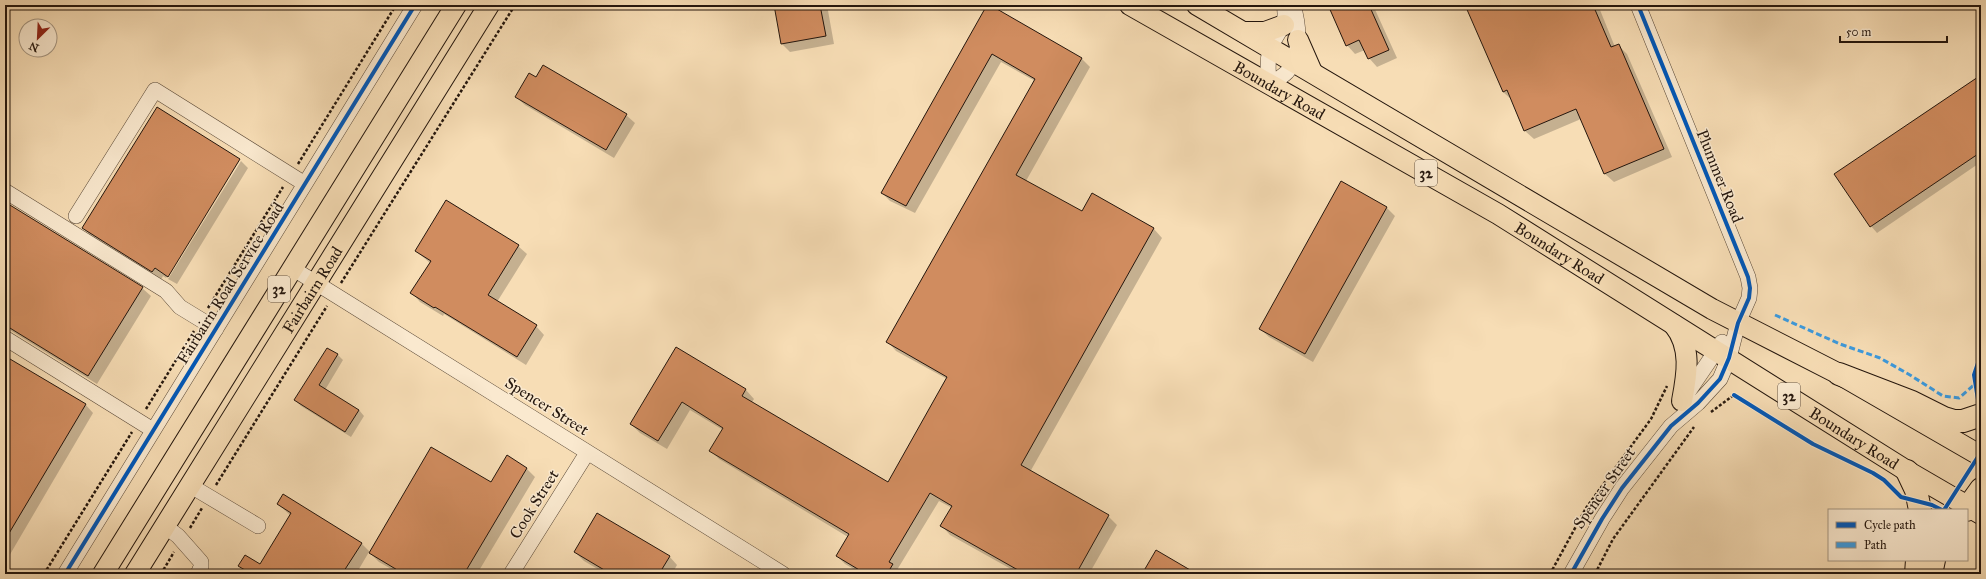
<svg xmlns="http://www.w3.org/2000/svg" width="1986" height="579" font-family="'IM FELL Great Primer',serif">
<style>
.shadow{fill:#0003}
.building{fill:#d08c5f;stroke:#24160d}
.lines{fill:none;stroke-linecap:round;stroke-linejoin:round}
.minor-casing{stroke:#594837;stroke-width:16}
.major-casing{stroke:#24160d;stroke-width:22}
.highway-casing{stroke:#24160d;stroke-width:24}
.path{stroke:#24160d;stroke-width:2.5;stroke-dasharray:3 2;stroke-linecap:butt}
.minor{stroke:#fae9cf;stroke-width:15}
.major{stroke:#f7ddb5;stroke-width:20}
.highway{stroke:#f7ddb5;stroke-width:22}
.quiet{stroke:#3c9ade;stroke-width:3;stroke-dasharray:6 3;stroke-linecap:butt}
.cycleway-casing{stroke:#fae9cf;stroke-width:6}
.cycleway{stroke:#0057b8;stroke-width:4}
.labels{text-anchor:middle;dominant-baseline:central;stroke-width:3;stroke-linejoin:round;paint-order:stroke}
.shield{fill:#fae9cf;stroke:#645547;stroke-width:1}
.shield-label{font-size:15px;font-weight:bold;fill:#24160d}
.street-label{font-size:16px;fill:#24160d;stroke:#fae9cf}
</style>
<rect width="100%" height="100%" fill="#f7ddb5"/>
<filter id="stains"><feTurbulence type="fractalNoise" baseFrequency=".005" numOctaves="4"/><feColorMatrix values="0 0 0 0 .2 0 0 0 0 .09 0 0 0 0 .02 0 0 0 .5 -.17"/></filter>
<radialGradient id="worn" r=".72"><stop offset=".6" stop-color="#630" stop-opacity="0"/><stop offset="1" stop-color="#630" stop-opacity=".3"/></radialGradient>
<path class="shadow" d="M775 5H827L834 44 790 52 782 44Z
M988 5 1082 59 1090 67 1026 181 1082 213 1092 195 1154 229 1162 238 1030 472 1108 516 1117 525 1089 574H1020L950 535 942 526 952 508 939 501 897 570 900 574H862L845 564 837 556 848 537 719 459 711 451 723 430 690 410 667 449 640 433 631 424 676 349 746 390 754 399 752 402 888 484 947 379 896 351 888 342 1035 81 1001 62 915 213 890 201 882 193Z
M1329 5H1373L1397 58 1377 67 1369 58 1365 50 1355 54 1347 45Z
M1466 5H1598L1615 47 1618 45 1627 54 1672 157 1614 182 1605 174 1581 119 1534 139 1525 131 1512 100 1503 92Z
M1981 76V162L1877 233 1871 226Z
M536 78 626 115 635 123 614 158 525 105 516 97Z
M157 109 240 160H238L166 278 163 276 161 280 92 237 83 228Z
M241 161 248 168 177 284 168 279Z
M5 203 142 288 151 296 97 384 5 327Z
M1386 207 1395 216 1313 362 1269 337 1260 329Z
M518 246 527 254 497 302 536 326 544 335 526 365 444 314 443 316 420 302 412 293 430 263 416 251Z
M337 354 343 360 325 390 359 410 364 416 351 437 301 406 295 400Z
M5 370 85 404 93 413 5 563Z
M526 468 535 477 477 574H400L379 562 369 552 356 574H248L240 565H260L291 516 278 504 361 543 371 553 491 484Z
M575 552 669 556 677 565 672 574H606L584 561Z"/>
<path class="building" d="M774 5H820L826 36 781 44Z
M987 5H990L1082 58 1016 175 1082 211 1092 193 1154 228 1021 465 1109 515 1076 574H1025L940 526 952 506 930 493 889 562 893 564 887 574H866L836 556 849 534 709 451 723 428 682 402 658 441 630 424 676 347 746 389 742 396 888 482 947 377 886 342 1035 79 992 54 906 206 881 193Z
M1328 5H1369L1389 50 1368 59 1359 40 1346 46Z
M1465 5H1593L1611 47 1619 44 1664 149 1604 174 1576 109 1524 131 1507 90 1503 92Z
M543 65 627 114 606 150 515 97 529 73 536 77Z
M1981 75V152L1870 227 1834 174Z
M157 107 240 159 168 277 155 268 152 272 82 228Z
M1341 181 1387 207 1305 354 1259 329Z
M446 200 519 245 488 295 537 325 517 357 435 307 434 308 410 293 431 261 415 251Z
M5 202 143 287 88 376 5 325Z
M327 348 338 354 319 385 359 410 345 432 294 400Z
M10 359 86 404 5 540V368Z
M431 447 491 482 507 455 527 468 464 574H404L369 553Z
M283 494 362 543 342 574H252L238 566 245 555 260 564 291 513 277 504Z
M597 513 670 556 659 574H611L574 552Z
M1156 550 1197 574H1142Z"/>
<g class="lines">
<g class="minor-casing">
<path id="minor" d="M1269 85C1275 81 1282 77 1287 72 1302 55 1299 25 1293 5
M1269 85C1268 73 1267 61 1270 50 1275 32 1289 27 1284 5
M5 191 166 291 180 307 216 329
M76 216 155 90 305 184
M292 268 783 574
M5 338 153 430
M1684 398 1722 342
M191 486 258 526
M165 526 178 536 201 562V567L198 574
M65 574 415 5
M511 574 587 453
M1571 574 1602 519 1622 488 1671 426 1698 403 1720 379 1729 358 1738 323 1749 298 1750 288 1748 277 1638 5"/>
</g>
<g class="major-casing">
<g id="major">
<path id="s1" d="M1130 5 1498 214 1907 471 1981 514"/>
<path d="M1197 5 1712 309 1839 374 1981 456"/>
<path d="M1244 32H1265L1284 25"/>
<path d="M1298 40 1312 72"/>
<path d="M1674 325C1692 347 1687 375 1682 401"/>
<path d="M103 574 456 5"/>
<path id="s2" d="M135 574 489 5"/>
</g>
</g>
<g class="highway-casing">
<path id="highway" d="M1839 374 1912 402 1944 418 1954 421H1963L1981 415
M1907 471 1916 490 1920 510
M1966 510 1981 489
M1916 574 1917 560
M1931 574 1934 560"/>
</g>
<path class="path" d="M298 164 396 5
M341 283 515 5
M208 308 283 187
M146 409 194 331
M1711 412 1734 395
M216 485 327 306
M190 528 202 508
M44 574 132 432
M161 574 174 552
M1550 574 1586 508 1651 419 1667 386
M1595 574 1613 539 1694 427"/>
<use href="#minor" class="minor"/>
<use href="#major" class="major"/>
<use href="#highway" class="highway"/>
<path class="quiet" d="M1775 315 1840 344 1880 358 1910 375 1943 396 1959 398 1975 384"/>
<g class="cycleway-casing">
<path id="cycleway" d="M1981 354 1974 375 1981 418
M1734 395 1813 444 1873 473 1884 480 1901 497 1932 505 1942 510
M1944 510 1981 452
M65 574 415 5
M1571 574 1602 519 1622 488 1671 426 1698 403 1720 379 1729 358 1738 323 1749 298 1750 288 1748 277 1638 5"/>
</g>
<use href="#cycleway" class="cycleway"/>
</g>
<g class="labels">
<g class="shield">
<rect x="1415" y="160" width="22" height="26" rx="3"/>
<rect x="268" y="276" width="22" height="26" rx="3"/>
<rect x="1778" y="383" width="22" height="26" rx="3"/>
</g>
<g class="shield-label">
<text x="1426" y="173">32</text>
<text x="279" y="289">32</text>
<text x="1789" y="396">32</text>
</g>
<g class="street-label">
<text stroke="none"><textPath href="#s1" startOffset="172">Boundary Road</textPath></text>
<text transform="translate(1720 176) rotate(68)">Plummer Road</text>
<text stroke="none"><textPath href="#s1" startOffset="496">Boundary Road</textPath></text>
<text transform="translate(230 283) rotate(-58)">Fairbairn Road Service Road</text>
<text stroke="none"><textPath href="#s2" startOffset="335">Fairbairn Road</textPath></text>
<text transform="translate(547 406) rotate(32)">Spencer Street</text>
<text stroke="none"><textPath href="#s1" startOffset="844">Boundary Road</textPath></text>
<text transform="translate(1604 488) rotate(-55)">Spencer Street</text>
<text transform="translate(534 504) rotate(-58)">Cook Street</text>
</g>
</g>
<rect width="1986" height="579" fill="none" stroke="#f7ddb5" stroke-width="20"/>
<rect x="6" y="6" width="1974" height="567" fill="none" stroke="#24160d" stroke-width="2"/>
<rect x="10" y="10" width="1966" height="559" fill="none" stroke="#24160d"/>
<rect x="1828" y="509" width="140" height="52" fill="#fae9cf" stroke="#a49581"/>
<rect x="1836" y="522" width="20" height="6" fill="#0057b8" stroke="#a49581"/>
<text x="1864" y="529" font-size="12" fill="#24160d">Cycle path</text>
<rect x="1836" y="542" width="20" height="6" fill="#3c9ade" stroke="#a49581"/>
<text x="1864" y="549" font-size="12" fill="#24160d">Path</text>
<g transform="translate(38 38) rotate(204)"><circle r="19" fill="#fae9cf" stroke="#a49581"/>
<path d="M0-3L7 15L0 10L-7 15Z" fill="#8f2418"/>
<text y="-6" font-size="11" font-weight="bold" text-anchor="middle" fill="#24160d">N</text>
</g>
<path d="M1840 36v6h107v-6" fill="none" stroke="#24160d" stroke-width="2"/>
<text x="1846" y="36" font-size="12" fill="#24160d" stroke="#fae9cf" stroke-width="3" paint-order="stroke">50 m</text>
<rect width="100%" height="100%" filter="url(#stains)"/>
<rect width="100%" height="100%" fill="url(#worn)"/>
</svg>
